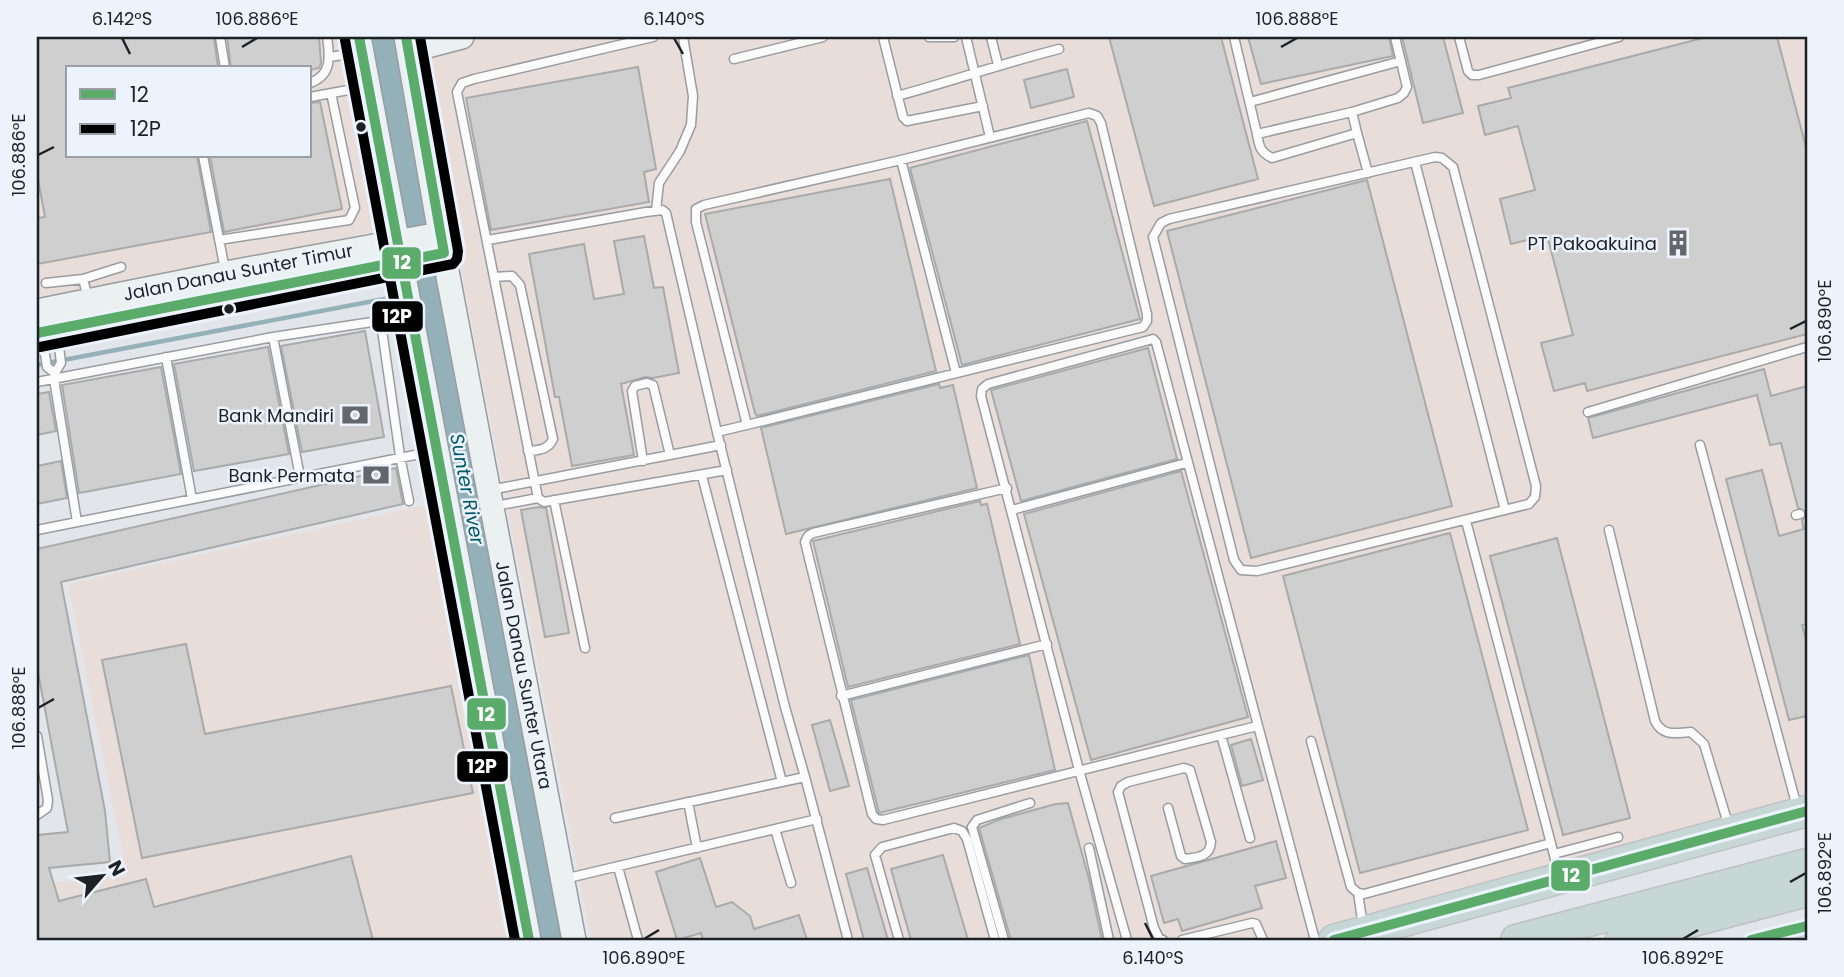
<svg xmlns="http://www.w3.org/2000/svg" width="1844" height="977" font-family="Poppins,sans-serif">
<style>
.industrial{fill:#e8ddd9;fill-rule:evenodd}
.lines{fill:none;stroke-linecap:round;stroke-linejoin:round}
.stream{stroke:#94b1b9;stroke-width:4.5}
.river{stroke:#94b1b9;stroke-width:26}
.building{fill:#cfcfd0;stroke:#a9aaaa;stroke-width:2}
.lane-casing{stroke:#999ca0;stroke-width:11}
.secondary-casing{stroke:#999ca0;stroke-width:26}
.highway-casing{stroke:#bfc1c4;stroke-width:33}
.lane{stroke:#fbfbfc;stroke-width:8}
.secondary{stroke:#ebf0f1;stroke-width:23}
.highway{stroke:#c7d7d6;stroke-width:30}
.bus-1-casing{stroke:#ecf3fd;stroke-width:16}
.bus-2-casing{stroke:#ecf3fd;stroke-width:16}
.bus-1{stroke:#5bac6a;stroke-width:10}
.bus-2{stroke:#010101;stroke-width:10}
.ticks{fill:none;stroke:#1e2124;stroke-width:2.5}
.bus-dot{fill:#1e2124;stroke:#ecf3fd;stroke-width:2.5}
.labels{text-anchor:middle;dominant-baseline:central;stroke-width:5;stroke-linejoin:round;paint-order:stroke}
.poi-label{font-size:18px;fill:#1e2124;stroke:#ecf3fd;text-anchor:end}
.street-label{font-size:18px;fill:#1e2124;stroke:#ecf3fd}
.water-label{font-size:19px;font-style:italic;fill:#015968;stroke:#ecf3fd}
.line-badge{stroke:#ecf3fd;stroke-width:2.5}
.badge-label{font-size:19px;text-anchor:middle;font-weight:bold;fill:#fff}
.neatline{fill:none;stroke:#1e2124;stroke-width:2.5}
.ticks-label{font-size:18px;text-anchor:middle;fill:#1e2124}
</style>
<rect width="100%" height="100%" fill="#e2e6eb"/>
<path class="industrial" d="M37 37H343L379 221 370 233 37 299ZM68 68H310V156H68Z
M416 37H1807V809L1334 940H591Z
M429 504 510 940H37V884L127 876 68 584Z"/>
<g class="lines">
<path class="stream" d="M416 293 430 291
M37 365 400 296"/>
<path class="river" d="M382 37 552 940"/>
</g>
<path class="building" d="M37 37H214L218 68H68V156H197L211 232 37 264V218L45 217 37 174Z
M227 37H319L321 63 319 68 310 70V68H231Z
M1109 37H1221L1258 179 1154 206Z
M1248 37H1389L1393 56 1261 84Z
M1402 37H1443L1463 113 1423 123Z
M1707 37H1777L1807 151V334L1587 391 1585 383 1554 391 1541 343 1573 335 1547 235 1511 244 1500 199 1535 190 1518 126 1485 135 1478 106 1511 98 1508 88Z
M638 67 656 169 644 172 649 202 491 230 466 98Z
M1067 69 1074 97 1031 108 1024 80Z
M320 102 342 209 224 232 210 156H310V103Z
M1087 121 1140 319 962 365 910 168Z
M890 179 936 371 757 416 755 413 705 214Z
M1367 180 1452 506 1251 558 1167 231Z
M644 236 654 288 663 287 679 373 653 378 645 377 621 384 634 455 572 466 559 397H555L529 254 584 244 594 299 624 294 614 241Z
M365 331 384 437 302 452 281 346Z
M268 347 289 454 194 471 174 364Z
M1148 348 1177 459 1021 501 991 390Z
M161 367 181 474 79 493 62 385Z
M1764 369 1771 396 1807 386V526L1803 527 1802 520 1806 516V512L1798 508 1781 443 1770 445 1757 395 1593 438 1588 418Z
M939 384 940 388 953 385 977 488 786 534 761 428Z
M49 392 56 431 37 435V394Z
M61 461 67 498 37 504V466Z
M396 468 403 504 61 582 105 811 110 862 49 868 59 901 146 879 154 907 351 856 373 940H37V835L68 832 37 667V549Z
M1762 470 1779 536 1807 528V624L1802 625 1807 643V716L1789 720 1726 479Z
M1181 471 1248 717 1091 760 1024 514Z
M980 501 981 505 987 504 1020 644 848 687 813 541Z
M539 507 546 508 569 633 545 637 521 510Z
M1450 533 1528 830 1360 873 1283 576Z
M1557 538 1630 818 1563 835 1490 556Z
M186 644 205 734 451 686 473 793 142 858 102 660Z
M1029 655 1055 770 879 813 851 700Z
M830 720 849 786 830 791 812 725Z
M1251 739 1263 780 1242 786 1231 745Z
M1068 803 1089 879 1102 940H1011L979 828 1001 819 1056 804Z
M1276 841 1286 878 1255 886 1262 908 1182 931 1178 919 1164 923 1151 876Z
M943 855 968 940H911L891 869Z
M700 858 716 907 732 902 750 916 754 929 799 915 807 940H703L701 933 677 940 656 872Z
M867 868 888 940H864L846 874Z"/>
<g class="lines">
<g class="lane-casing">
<path id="lane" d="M220 37 225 68
M653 37 474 79 462 83 457 92 538 498 544 502 727 470
M883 37 903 117 907 121 983 106
M929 37H954
M966 37 990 137
M991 37 998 65
M1234 37 1257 134 1352 112 1398 98 1404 93 1407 87 1395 37
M1459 37 1468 71 1472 75H1479L1619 37
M330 57 361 52
M734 59 823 37
M310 83C332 75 330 57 327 37
M897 96C952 81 1004 63 1059 49
M310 97 365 87
M1250 102 1401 61
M1357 133 1368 173
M1257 134C1259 146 1260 152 1272 158L1357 133 1352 112
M203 156 225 270
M1435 157 1442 158 1453 167 1536 486 1535 497 1529 504 1257 571 1241 570 1234 560 1153 237 1161 223 1169 219Z
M901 160 956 373
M1415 162 1505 510
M656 211 659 183 680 151 691 125 693 96 683 37
M219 240 349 220 355 208 331 93
M488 240 646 212 662 210 666 213 717 432 785 707 805 777
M494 277 512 276 520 285 553 439C548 450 539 450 528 451
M83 279 121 267
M46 283 83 279 88 298
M57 330 61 363 55 373 54 379 77 522
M42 335 47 367 55 373
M273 337 300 477
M166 357 192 499
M37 382 273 337 372 322 382 330 400 456 409 501
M1588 412 1807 347
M717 432 759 422 1143 327 1147 321V314L1101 123 1097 116 1089 113 901 160 704 205 696 209V222L747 425
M1700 445 1797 807
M643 461 632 391 635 386 647 383 653 385 670 455
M702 476 782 782
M1007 488 813 533 808 536 805 542 872 814 876 819 883 820 1257 726
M490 490 721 445
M554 500 585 648
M495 506 538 498
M1012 510 1186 463
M1796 515 1800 514
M1466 521 1559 874
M37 530 435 451
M1609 530 1655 721C1663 737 1676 733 1691 732L1704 744 1729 827
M841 696 1047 644
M1221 735 1250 838
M37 736 48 800 47 808 37 815
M1311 741 1351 887 1358 893 1364 894 1551 843
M688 802 697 848
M615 818 805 777 848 940
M775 829 791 883
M1089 848 1109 940
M1554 854 1618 837
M618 867 638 940
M564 879 817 819
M1358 893 1363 926
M899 940 875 855 882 847 954 828 962 831 967 839 995 940
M1004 940 972 827 977 820 1030 803
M1127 940 1079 770 981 396 982 389 988 384 1153 339 1156 342 1315 940
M1163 940 1159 938 1154 928 1118 792 1121 786 1128 782 1184 768 1190 770 1211 842C1210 857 1198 857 1185 859L1181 856 1168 808
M1182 940 1252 923 1256 924 1263 940
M1751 940 1784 932"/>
</g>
<g class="secondary-casing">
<path id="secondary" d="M359 37 529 940
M406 37 440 234 574 940
M409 51 462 37
M37 311 226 273 440 234
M37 333 444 253"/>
</g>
<g class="highway-casing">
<path id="highway" d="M1334 940 1807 811
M1516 940 1807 864
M1621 940 1807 891
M1787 940 1807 935"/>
</g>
<use href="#lane" class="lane"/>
<use href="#secondary" class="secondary"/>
<use href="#highway" class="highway"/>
<g class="bus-1-casing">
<path id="bus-1" d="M359 37 529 940
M37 333 444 253 406 37
M1334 940 1807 811
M1751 940 1807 926"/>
</g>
<g class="bus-2-casing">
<path id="bus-2" d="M345 40 515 940
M40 347 453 264 457 259 458 251 420 37"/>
</g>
<use href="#bus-1" class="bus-1"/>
<use href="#bus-2" class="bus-2"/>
</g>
<path class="ticks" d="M122 38 130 54M674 38 683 54M242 47 257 38M1281 47 1297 38M38 155 54 147M1790 329 1806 321M38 708 54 699M1790 882 1806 873M1145 923 1153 939M644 939 659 930M1683 939 1698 930"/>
<defs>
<g id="building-bare" transform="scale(2.1)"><path d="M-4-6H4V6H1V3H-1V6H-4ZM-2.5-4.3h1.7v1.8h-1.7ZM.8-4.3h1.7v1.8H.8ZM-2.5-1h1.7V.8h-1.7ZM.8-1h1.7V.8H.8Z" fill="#63666a" stroke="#ecf3fd" stroke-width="2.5" paint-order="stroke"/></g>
<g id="bank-bare" transform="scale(2.1)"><path d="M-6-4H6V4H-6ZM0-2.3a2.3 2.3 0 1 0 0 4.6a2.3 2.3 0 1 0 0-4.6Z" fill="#63666a" stroke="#ecf3fd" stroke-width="2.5" paint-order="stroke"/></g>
</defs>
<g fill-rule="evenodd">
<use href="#building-bare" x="1678" y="243"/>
<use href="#bank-bare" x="355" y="415"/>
<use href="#bank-bare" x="376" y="475"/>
</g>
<g class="bus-dot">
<circle cx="361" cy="127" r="6"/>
<circle cx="229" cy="309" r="6"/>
</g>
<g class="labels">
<g class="poi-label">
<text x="1657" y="243">PT Pakoakuina</text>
<text x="334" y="415">Bank Mandiri</text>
<text x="355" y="475">Bank Permata</text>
</g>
<g class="street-label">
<text transform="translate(238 272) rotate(-11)">Jalan Danau Sunter Timur</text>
<text transform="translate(524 675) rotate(79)">Jalan Danau Sunter Utara</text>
</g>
<g class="water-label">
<text transform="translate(467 489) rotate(79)">Sunter River</text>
</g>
</g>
<g class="line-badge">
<rect x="381" y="246" width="41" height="34" rx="7" fill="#5bac6a"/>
<rect x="371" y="300" width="53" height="33" rx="7" fill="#010101"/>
<rect x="466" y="697" width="41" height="34" rx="7" fill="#5bac6a"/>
<rect x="456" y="750" width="53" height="33" rx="7" fill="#010101"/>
<rect x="1550" y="859" width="41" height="33" rx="7" fill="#5bac6a"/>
</g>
<g class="badge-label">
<text x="402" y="269">12</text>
<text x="397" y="323">12P</text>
<text x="486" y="721">12</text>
<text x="482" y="773">12P</text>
<text x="1571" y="882">12</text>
</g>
<rect width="1844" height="977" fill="none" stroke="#ecf3fd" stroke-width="77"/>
<rect x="66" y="66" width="245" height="91" fill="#ecf3fd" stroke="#9a9fa6" stroke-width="2"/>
<rect x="80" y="89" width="35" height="10" fill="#5bac6a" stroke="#9a9fa6" stroke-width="2"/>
<text x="130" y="102" font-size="21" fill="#1e2124">12</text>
<rect x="80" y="124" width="35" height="10" fill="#010101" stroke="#9a9fa6" stroke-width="2"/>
<text x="130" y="136" font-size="21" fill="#1e2124">12P</text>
<g transform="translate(102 876) rotate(62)" stroke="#ecf3fd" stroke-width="5" paint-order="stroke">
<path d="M0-5L12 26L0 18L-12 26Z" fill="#1e2124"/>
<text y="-10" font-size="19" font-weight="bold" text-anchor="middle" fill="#1e2124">N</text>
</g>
<rect x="38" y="38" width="1768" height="901" class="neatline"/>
<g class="ticks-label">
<text x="122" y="25">6.142°S</text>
<text x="257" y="25">106.886°E</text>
<text x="674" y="25">6.140°S</text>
<text x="1297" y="25">106.888°E</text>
<text transform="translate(19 155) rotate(-90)" y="6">106.886°E</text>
<text transform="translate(1825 321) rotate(-90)" y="6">106.890°E</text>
<text transform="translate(19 708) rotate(-90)" y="6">106.888°E</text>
<text transform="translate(1825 873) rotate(-90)" y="6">106.892°E</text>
<text x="644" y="964">106.890°E</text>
<text x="1153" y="964">6.140°S</text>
<text x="1683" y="964">106.892°E</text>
</g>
</svg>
